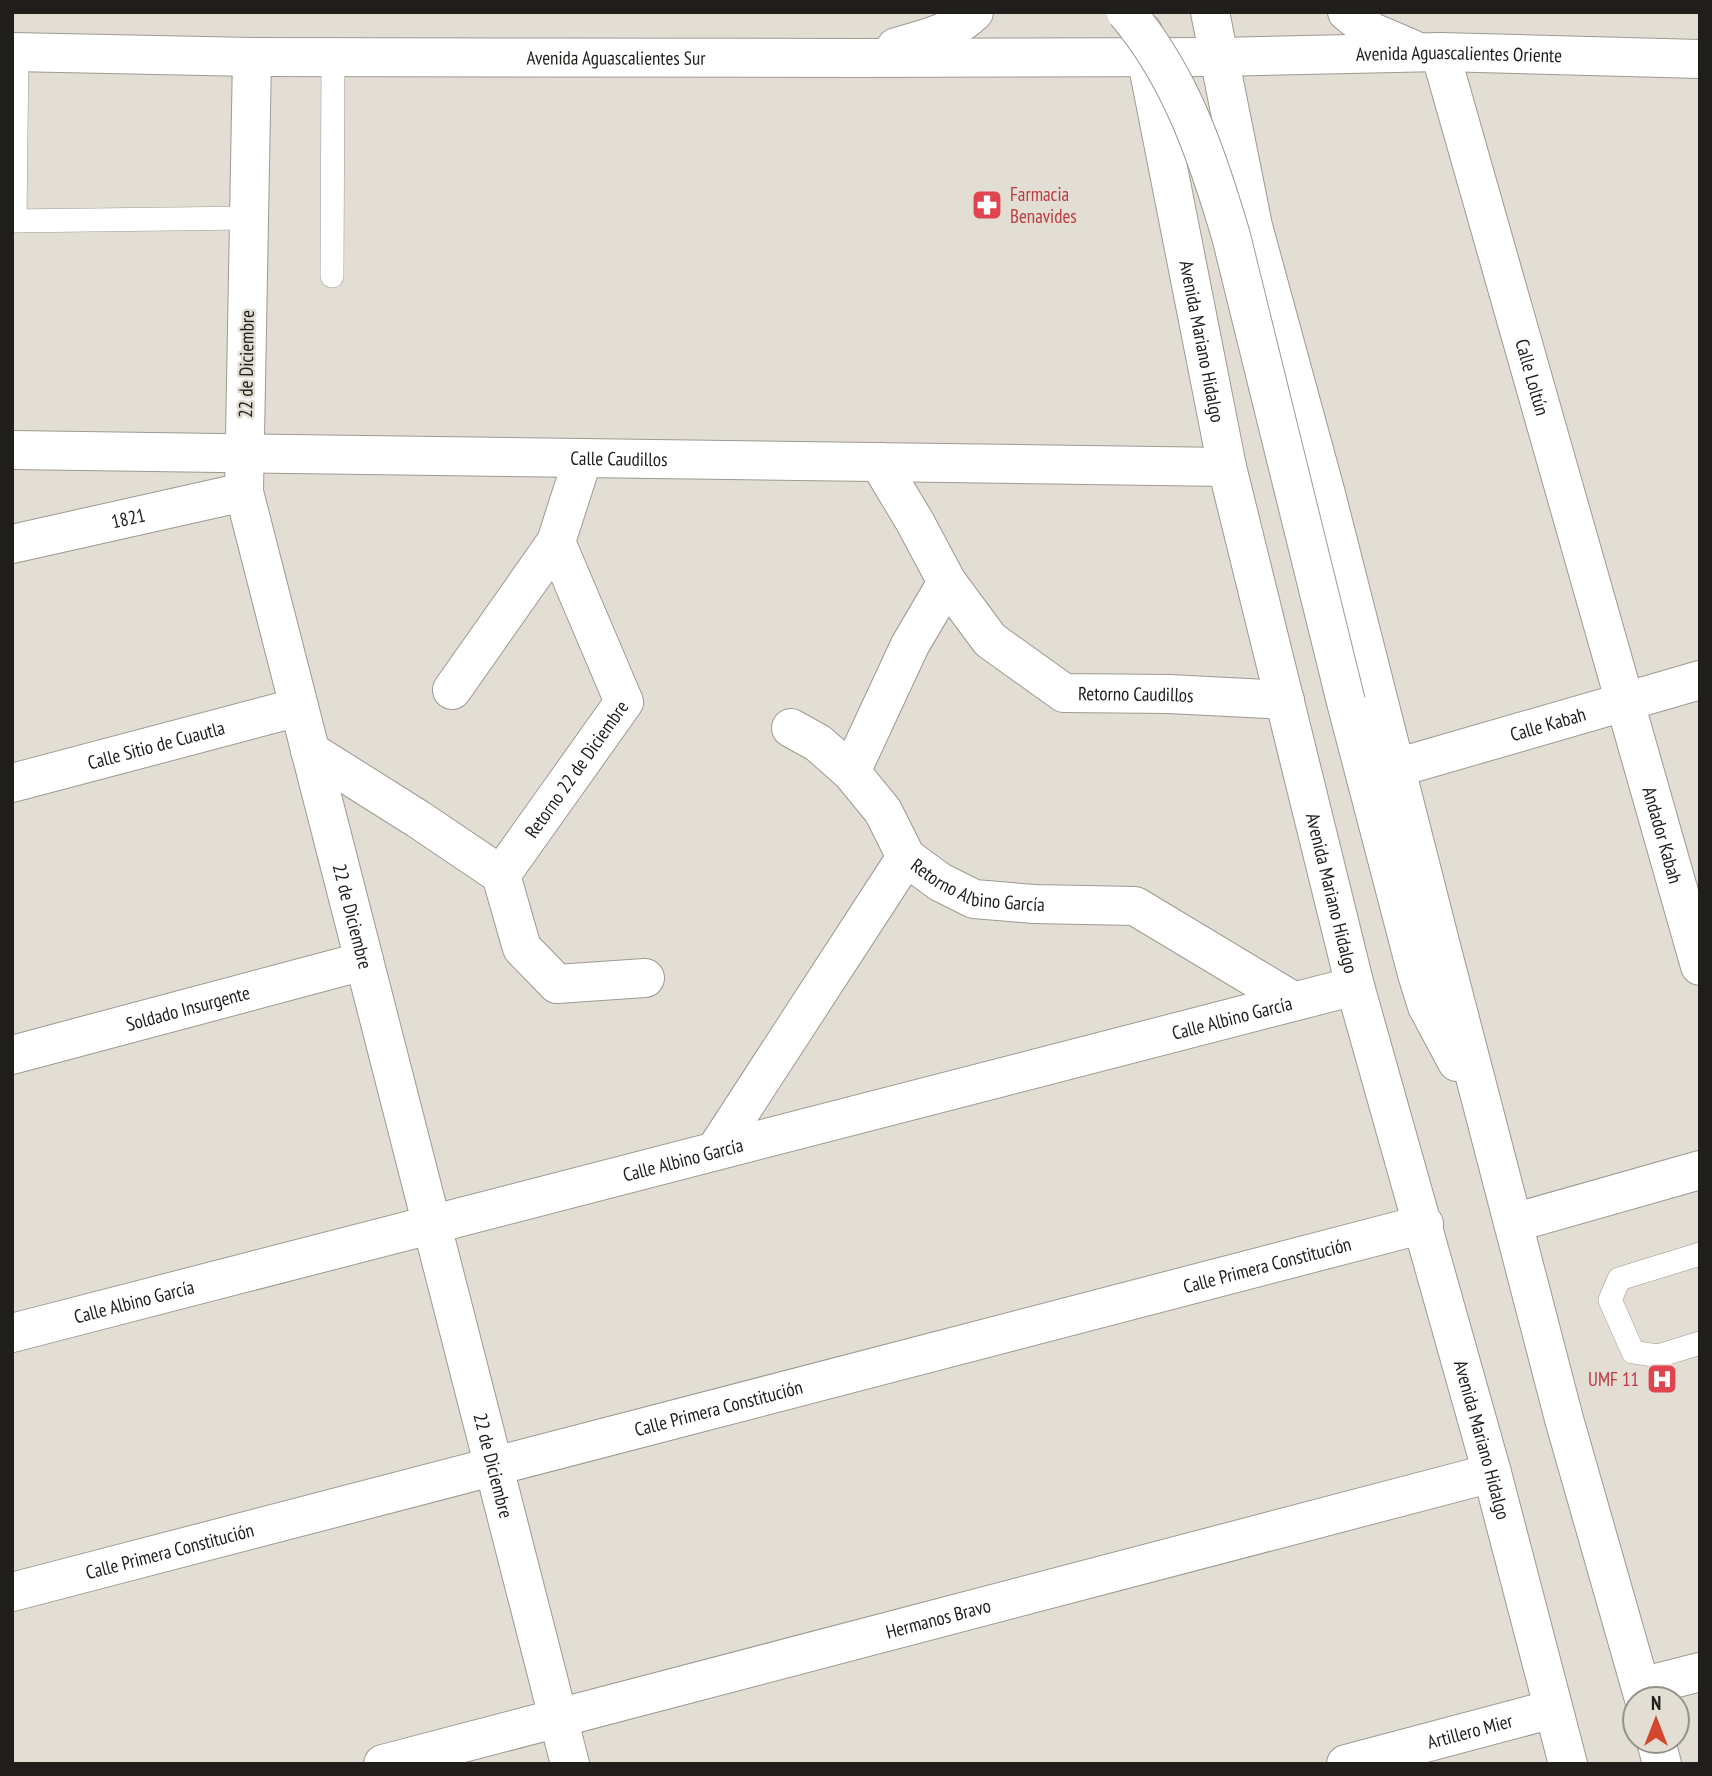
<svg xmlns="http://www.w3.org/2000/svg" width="1712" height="1776" font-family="'PT Sans Narrow',sans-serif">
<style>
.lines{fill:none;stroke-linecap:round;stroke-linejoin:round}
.lane-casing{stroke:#9e9a90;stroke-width:24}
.street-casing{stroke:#9e9a90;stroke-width:40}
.secondary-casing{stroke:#9e9a90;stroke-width:40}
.primary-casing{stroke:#9e9a90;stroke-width:40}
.lane{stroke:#fff;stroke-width:23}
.street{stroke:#fff;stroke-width:38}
.secondary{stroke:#fff;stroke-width:38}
.primary{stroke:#fff;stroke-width:38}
.primary-bridge-casing{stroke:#9e9a90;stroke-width:40;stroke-linecap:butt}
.primary-bridge{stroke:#fff;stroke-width:38}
.labels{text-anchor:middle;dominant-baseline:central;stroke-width:5;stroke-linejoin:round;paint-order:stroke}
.street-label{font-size:19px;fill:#1f1e1a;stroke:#e2ded3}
.health-label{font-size:19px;fill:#be3a42;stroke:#e2ded3;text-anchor:start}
</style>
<rect width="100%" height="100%" fill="#e2ded3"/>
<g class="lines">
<g class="lane-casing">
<path id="lane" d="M12 221 249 218
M15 221 17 52
M332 276 333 57
M1700 1254 1619 1279 1610 1300 1633 1352 1658 1356 1700 1343"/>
</g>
<g class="street-casing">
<g id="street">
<path id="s1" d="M1440 52 1700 966"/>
<path id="s2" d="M252 57 244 492 570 1764"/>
<path id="s3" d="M12 450 1227 467"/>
<path id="s4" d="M879 462 915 522 947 582 990 640 1064 693 1169 694 1285 700"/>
<path id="s5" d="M12 544 244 492"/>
<path d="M452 690 556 542 583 458"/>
<path id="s6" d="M791 728 818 743 851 772 883 811 906 857 940 882 974 899 1034 904 1135 906 1293 1001"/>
<path d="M310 751 418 819 501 875 522 948 557 984 645 978"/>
<path id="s7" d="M1396 768 1700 680"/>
<path d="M851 772 910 645 947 582"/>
<path id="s8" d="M12 783 299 707"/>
<path id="s9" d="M501 875 624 702 556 542"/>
<path id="s10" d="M12 1055 364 961"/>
<path d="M715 1151 906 857"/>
<path d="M1513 1223 1700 1170"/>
<path id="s11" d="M12 1333 1355 986"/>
<path id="s12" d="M12 1592 1424 1224"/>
<path d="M1641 1687 1700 1672"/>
<path id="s13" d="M383 1764 1492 1473"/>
<path id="s14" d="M1346 1764 1553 1709"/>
</g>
</g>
<g class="secondary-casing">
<g id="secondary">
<path d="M1347 12 1372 32 1412 49"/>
<path d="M896 47C925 39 952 33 974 12"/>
<path id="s15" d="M12 52 252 57 857 58 1219 57 1440 52 1700 59"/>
</g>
</g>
<g class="primary-casing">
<g id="primary">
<path d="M1210 12 1253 226 1326 494 1442 950 1564 1419 1644 1699"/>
<path id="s16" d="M1143 32 1146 56 1227 467 1355 986 1492 1473 1568 1764"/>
<path d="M1346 702 1417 974 1427 1006 1457 1062"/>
<path d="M1656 1741 1662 1764"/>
</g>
</g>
<use href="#lane" class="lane"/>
<use href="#street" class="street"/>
<use href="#secondary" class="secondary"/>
<use href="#primary" class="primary"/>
<g class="primary-bridge-casing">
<path id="primary-bridge" d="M1126 12C1181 77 1207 155 1231 236L1346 702"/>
</g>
<use href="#primary-bridge" class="primary-bridge"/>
</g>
<defs>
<g id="pharmacy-square" transform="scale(1.575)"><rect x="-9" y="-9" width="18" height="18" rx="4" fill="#e0444e" stroke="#e2ded3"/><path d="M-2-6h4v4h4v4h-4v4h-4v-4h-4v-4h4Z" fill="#fff"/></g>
<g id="hospital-square" transform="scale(1.575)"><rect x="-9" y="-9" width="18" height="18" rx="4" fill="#e0444e" stroke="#e2ded3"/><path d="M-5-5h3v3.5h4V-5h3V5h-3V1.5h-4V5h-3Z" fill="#fff"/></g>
</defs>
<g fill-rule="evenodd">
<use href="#pharmacy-square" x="987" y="205"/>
<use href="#hospital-square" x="1662" y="1379"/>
</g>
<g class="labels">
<g class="street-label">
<text stroke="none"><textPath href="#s15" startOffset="1447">Avenida Aguascalientes Oriente</textPath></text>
<text stroke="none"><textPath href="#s15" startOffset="604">Avenida Aguascalientes Sur</textPath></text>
<text stroke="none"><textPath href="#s16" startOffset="315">Avenida Mariano Hidalgo</textPath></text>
<text transform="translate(246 364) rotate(-89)">22 de Diciembre</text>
<text stroke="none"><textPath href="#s1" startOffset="338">Calle Loltún</textPath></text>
<text stroke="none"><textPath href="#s3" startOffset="607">Calle Caudillos</textPath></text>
<text stroke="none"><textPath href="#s5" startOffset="119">1821</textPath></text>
<text stroke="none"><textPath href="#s4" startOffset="373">Retorno Caudillos</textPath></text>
<text stroke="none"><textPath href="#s7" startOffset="158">Calle Kabah</textPath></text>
<text stroke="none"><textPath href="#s8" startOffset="149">Calle Sitio de Cuautla</textPath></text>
<text stroke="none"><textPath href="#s9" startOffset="130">Retorno 22 de Diciembre</textPath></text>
<text stroke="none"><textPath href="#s1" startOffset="814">Andador Kabah</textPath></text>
<text stroke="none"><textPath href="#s6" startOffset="257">Retorno Albino García</textPath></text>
<text stroke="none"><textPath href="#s16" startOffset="882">Avenida Mariano Hidalgo</textPath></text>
<text stroke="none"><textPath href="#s2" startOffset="873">22 de Diciembre</textPath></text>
<text stroke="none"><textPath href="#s10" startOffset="182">Soldado Insurgente</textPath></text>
<text stroke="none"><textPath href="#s11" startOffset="1260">Calle Albino García</textPath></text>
<text stroke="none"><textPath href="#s11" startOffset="693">Calle Albino García</textPath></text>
<text stroke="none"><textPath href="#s12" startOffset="1297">Calle Primera Constitución</textPath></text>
<text stroke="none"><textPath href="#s11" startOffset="126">Calle Albino García</textPath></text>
<text stroke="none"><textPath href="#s12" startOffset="730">Calle Primera Constitución</textPath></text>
<text stroke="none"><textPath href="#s16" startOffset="1449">Avenida Mariano Hidalgo</textPath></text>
<text stroke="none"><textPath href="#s2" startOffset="1440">22 de Diciembre</textPath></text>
<text stroke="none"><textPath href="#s12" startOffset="163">Calle Primera Constitución</textPath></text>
<text stroke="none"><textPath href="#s13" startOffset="574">Hermanos Bravo</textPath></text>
<text stroke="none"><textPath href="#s14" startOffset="128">Artillero Mier</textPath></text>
</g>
<g class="health-label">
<text x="1010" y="194">Farmacia<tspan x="1010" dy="22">Benavides</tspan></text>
<text x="1639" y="1379" text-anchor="end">UMF 11</text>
</g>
</g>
<rect width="1712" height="1776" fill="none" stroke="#1f1e1a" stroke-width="28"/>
<g transform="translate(1656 1720)"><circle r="33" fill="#e2ded3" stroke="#949189" stroke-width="2"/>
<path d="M0-5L12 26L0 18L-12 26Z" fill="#d1462d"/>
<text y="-10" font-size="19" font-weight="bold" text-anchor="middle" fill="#1f1e1a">N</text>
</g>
</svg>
